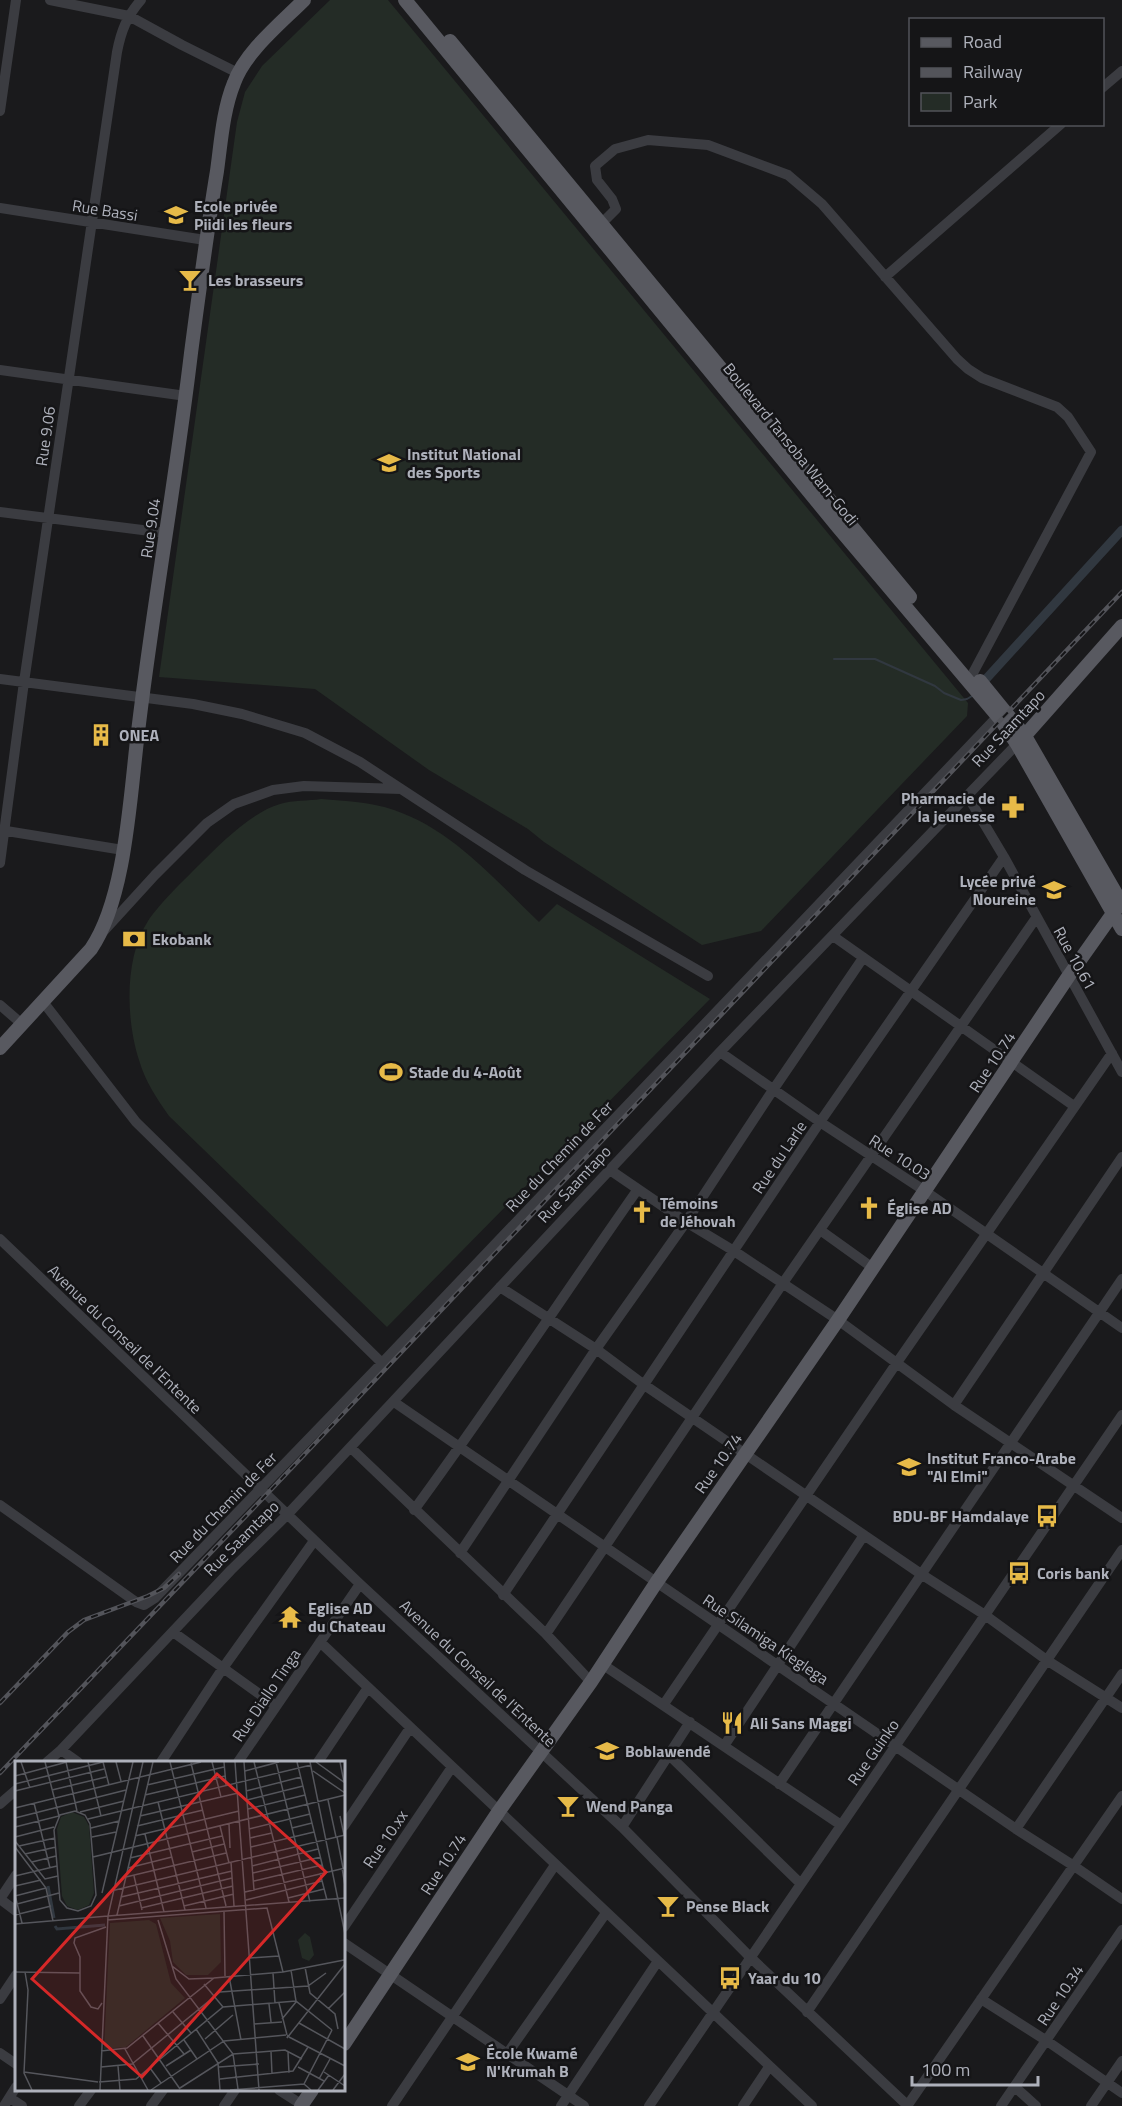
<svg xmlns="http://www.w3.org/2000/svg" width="1122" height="2106" font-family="'Titillium Web',sans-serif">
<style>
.green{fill:#242c26}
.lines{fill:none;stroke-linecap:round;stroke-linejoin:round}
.stream{stroke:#313840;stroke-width:2}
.canal{stroke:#313840;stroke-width:9}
.minor{stroke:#3b3c41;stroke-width:10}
.major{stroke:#585960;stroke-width:14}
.rail-casing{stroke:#53545a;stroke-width:4.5}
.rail{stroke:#151517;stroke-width:2;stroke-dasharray:7;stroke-linecap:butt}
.labels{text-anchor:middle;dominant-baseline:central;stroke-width:5;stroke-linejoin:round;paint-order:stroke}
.poi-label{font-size:16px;font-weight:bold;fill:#aeb1bb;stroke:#151517;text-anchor:start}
.street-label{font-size:16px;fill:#aeb1bb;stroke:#151517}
.inset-river{fill:none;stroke:#313840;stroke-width:3}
.inset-road{fill:none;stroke:#55565c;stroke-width:1.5}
.view{fill:#d62828;fill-opacity:0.15;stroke:#d62828;stroke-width:3}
.inset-edge{fill:none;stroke:#aeb1bb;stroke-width:3}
</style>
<rect width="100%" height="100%" fill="#1a1a1c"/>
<path class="green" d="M330 0H388L968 703 967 716 761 931 702 945 544 842 528 829 429 770 315 689 159 677 237 122 245 92 262 66Z
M321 799C346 801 371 802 394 810 453 830 495 880 539 922L557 904 710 999 387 1327 169 1116C157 1099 145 1081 139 1060 126 1020 124 958 148 921 160 903 184 880 200 864 221 843 252 812 280 804 293 800 308 801 321 799Z"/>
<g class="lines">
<path class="stream" d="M834 659H875L935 686 944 693 961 700 967 699 972 696"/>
<path class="canal" d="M986 679 1122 530"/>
<path class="minor" d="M50 0 129 16 182 45 238 73
M1102 88 1122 71
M0 111 16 0
M0 208 205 240
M602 223 616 209 612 199 597 180 595 166 615 149 648 140 708 145 788 175 822 204 957 359 968 369 982 378 1057 407 1068 417 1091 452 973 673
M885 277 1061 124
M0 370 186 396
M0 512 166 533
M0 679 193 704 242 714 305 733 360 762 525 870 708 976
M967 795 1004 857 1122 1072
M0 830 123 850
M0 863 24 682 117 52C121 31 127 16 141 0
M103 932 155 875 207 823 234 804 273 790 304 786 401 789
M833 936 1074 1106
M44 1003 136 1122 382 1363
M0 1005 22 1024
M720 1052 820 1122 925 1191 1122 1328
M610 1170 686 1222 734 1251 838 1320 954 1405 1122 1518
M820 1230 873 1268
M0 1239 360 1584 622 1827 750 1957 908 2106
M500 1287 596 1349 643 1384 921 1574 985 1615 1048 1661 1122 1708
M394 1402 1016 1829 1074 1866 1122 1899
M954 1405 1122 1157
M351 1448 546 1634 591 1682
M0 1505 136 1602 144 1605 155 1598 382 1363 998 716
M414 1510C491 1405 563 1296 638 1189
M460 1553 596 1349 686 1222 773 1090 863 958
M503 1595 820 1122 1004 857
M173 1632 276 1706
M546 1634 783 1283 1036 918
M320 1642 812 2106
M602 1664 841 1825
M664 1704 896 1364 1112 1053
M724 1746 864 1535
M61 1750 78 1762
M669 1755 801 1884
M47 1762 61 1750 231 1570 287 1515 720 1052 1017 744
M161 1762 223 1668 314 1541
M238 1762 360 1584
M318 1762 367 1689
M779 1784 1122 1279
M0 1804 16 1790
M344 1826 410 1728
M622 1827 690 1722
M1016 1829 1122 1674
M16 1875 0 1899 16 1911
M344 1927 452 1767
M344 1943 584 2106
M0 1999 16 1975
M981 1999 1047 2041 1122 2093
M807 2012 1122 1550
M0 2053 16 2064
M507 2054 606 1913
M1015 2087 1036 2106
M279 2090 304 2106
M10 2098 22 2106
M4 2106 16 2087
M79 2106 91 2090
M151 2106 163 2090
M224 2106 235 2090
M392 2106 555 1865
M561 2106 658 1961
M649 2106 1122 1415
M743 2106 769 2067
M907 2106 1122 1796
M1001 2106 1122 1930
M1091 2106 1122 2061"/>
<path class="major" d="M405 0 838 527 1001 720 1017 744 1122 929
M450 41 910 597
M980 681 1025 736 1122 904
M1020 741 1122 626
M0 1048 91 949C126 898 130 795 138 732 153 606 176 480 191 353 199 292 207 231 217 171 221 142 223 110 234 83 245 52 281 23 304 0
M344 2044 499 1811 591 1682 656 1583 838 1320 1068 977 1121 902
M301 2106 312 2090"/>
<g class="rail-casing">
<path id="rail" d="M0 1703 68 1632 84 1620 148 1596 164 1588 179 1574
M0 1773 266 1495 1122 592"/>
</g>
<use href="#rail" class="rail"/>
</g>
<defs>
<g id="school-bare" transform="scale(1.8)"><path d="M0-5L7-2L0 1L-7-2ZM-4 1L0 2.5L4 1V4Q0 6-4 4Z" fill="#e7ba48" stroke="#151517" stroke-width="2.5" paint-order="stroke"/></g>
<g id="bar-bare" transform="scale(1.8)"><path d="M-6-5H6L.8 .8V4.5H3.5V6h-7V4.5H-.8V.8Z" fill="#e7ba48" stroke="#151517" stroke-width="2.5" paint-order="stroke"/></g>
<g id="university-bare" transform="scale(1.8)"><path d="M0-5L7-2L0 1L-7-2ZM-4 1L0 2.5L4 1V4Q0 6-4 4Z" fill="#e7ba48" stroke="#151517" stroke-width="2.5" paint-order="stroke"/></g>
<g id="building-bare" transform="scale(1.8)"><path d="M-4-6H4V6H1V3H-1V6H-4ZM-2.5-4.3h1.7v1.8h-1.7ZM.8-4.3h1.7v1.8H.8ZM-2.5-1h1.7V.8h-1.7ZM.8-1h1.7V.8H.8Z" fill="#e7ba48" stroke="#151517" stroke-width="2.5" paint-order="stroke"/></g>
<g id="pharmacy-bare" transform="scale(1.8)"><path d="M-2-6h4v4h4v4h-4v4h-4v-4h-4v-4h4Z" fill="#e7ba48" stroke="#151517" stroke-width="2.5" paint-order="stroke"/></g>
<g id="bank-bare" transform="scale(1.8)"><path d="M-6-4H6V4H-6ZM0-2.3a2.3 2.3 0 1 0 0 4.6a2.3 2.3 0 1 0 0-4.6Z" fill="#e7ba48" stroke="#151517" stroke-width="2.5" paint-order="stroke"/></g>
<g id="stadium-bare" transform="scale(1.8)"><path d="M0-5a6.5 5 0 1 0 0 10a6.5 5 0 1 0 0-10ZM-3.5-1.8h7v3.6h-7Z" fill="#e7ba48" stroke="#151517" stroke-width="2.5" paint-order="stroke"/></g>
<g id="church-bare" transform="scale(1.8)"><path d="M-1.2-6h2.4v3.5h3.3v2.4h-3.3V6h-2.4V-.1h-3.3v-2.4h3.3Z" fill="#e7ba48" stroke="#151517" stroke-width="2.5" paint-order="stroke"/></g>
<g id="bus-bare" transform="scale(1.8)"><path d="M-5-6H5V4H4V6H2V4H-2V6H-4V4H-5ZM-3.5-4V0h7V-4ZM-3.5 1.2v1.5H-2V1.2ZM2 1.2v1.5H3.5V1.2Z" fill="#e7ba48" stroke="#151517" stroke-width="2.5" paint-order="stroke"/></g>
<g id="temple-bare" transform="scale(1.8)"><path d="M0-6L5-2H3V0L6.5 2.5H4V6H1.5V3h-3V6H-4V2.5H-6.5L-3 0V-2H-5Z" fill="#e7ba48" stroke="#151517" stroke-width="2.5" paint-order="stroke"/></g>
<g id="restaurant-bare" transform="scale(1.8)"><path d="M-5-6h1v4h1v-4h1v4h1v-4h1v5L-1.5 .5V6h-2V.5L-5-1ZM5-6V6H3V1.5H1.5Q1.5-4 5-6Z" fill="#e7ba48" stroke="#151517" stroke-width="2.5" paint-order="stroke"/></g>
</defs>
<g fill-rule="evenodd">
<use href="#school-bare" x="176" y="215"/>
<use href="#bar-bare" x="190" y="280"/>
<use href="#university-bare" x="389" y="463"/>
<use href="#building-bare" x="101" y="735"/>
<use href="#pharmacy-bare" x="1013" y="807"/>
<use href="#school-bare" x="1054" y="890"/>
<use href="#bank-bare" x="134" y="939"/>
<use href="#stadium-bare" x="391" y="1072"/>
<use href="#church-bare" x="869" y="1208"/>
<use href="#church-bare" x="642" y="1212"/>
<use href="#school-bare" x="909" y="1467"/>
<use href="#bus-bare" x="1047" y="1516"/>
<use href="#bus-bare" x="1019" y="1573"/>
<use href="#temple-bare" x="290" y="1617"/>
<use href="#restaurant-bare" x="732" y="1723"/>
<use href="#school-bare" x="607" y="1751"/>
<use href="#bar-bare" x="568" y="1806"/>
<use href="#bar-bare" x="668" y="1906"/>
<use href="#bus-bare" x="730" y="1978"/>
<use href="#school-bare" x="468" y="2062"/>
</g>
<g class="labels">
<g class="poi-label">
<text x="194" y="206">Ecole privée<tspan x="194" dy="18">Piidi les fleurs</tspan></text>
<text x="208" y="280">Les brasseurs</text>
<text x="407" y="454">Institut National<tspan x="407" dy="18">des Sports</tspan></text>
<text x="119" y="735">ONEA</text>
<text x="995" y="798" text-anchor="end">Pharmacie de<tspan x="995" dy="18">la jeunesse</tspan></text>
<text x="1036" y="881" text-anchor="end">Lycée privé<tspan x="1036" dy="18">Noureine</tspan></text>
<text x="152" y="939">Ekobank</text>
<text x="409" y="1072">Stade du 4-Août</text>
<text x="660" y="1203">Témoins<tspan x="660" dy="18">de Jéhovah</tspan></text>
<text x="887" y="1208">Église AD</text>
<text x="927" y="1458">Institut Franco-Arabe<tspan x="927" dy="18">"Al Elmi"</tspan></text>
<text x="1029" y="1516" text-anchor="end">BDU-BF Hamdalaye</text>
<text x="1037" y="1573">Coris bank</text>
<text x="308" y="1608">Eglise AD<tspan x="308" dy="18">du Chateau</tspan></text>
<text x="750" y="1723">Ali Sans Maggi</text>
<text x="625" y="1751">Boblawendé</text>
<text x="586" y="1806">Wend Panga</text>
<text x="686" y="1906">Pense Black</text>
<text x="748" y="1978">Yaar du 10</text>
<text x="486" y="2053">École Kwamé<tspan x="486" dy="18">N'Krumah B</tspan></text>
</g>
<g class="street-label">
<text transform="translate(105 210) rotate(9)">Rue Bassi</text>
<text transform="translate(45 436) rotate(-82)">Rue 9.06</text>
<text transform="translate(791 444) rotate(51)">Boulevard Tansoba Wam-Godi</text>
<text transform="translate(150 528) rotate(-82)">Rue 9.04</text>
<text transform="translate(1008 728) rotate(-47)">Rue Saamtapo</text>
<text transform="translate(1075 958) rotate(61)">Rue 10.61</text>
<text transform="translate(992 1062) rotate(-56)">Rue 10.74</text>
<text transform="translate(559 1156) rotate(-46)">Rue du Chemin de Fer</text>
<text transform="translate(779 1157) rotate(-56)">Rue du Larle</text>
<text transform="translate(900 1157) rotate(33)">Rue 10.03</text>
<text transform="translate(574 1184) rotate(-47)">Rue Saamtapo</text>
<text transform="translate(125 1339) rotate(44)">Avenue du Conseil de l'Entente</text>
<text transform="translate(718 1463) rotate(-55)">Rue 10.74</text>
<text transform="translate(223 1507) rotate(-46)">Rue du Chemin de Fer</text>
<text transform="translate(241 1538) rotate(-45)">Rue Saamtapo</text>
<text transform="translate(766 1639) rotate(34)">Rue Silamiga Kieglega</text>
<text transform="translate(478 1673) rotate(43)">Avenue du Conseil de l'Entente</text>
<text transform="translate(266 1695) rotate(-56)">Rue Diallo Tinga</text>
<text transform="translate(873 1752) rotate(-55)">Rue Guinko</text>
<text transform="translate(385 1839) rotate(-56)">Rue 10.xx</text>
<text transform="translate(443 1864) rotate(-57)">Rue 10.74</text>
<text transform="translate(1060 1995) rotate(-56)">Rue 10.34</text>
</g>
</g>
<g transform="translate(15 1761)">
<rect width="330" height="330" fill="#1a1a1c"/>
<path d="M57 51 69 56 74 65 79 132 74 144 63 149 52 145 47 135 42 68 46 56ZM205 153 206 201 193 214H171L158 201 155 180 145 157ZM134 159 141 163 156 222 170 237 111 286 89 288 95 162ZM290 172 295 176 299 194 294 200 287 197 283 179Z" fill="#242c26"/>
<path class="inset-river" d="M33 125 39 157M40 165 42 168 90 164"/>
<path class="inset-road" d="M6 1 15 27M51 1 62 50M73 1 86 55M101 1 106 20M155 1 191 147M197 1 206 36M209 1 211 24M220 1 244 329M229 1 239 129M239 1 274 141M261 1 295 141M282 1 309 111M295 1 330 173M301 1 330 22M325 1 329 21M176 2 211 145M230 10 264 1M298 10 330 32M0 15 52 1M0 23 88 1 94 24M132 24 209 6M37 29 91 16M0 30 89 8M231 30 286 16M130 34 210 15M232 39 288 25M313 39 321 76M143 41 170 149M19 42 35 107M0 47 186 1M233 48 290 34M60 50 70 54 75 63 81 134 76 145 63 150 52 147 45 139 39 69 45 54ZM65 51 109 40M125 55 223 32M325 55 329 74M0 57 111 29M73 58 296 4M214 63 215 87M122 65 188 49M205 65 214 102M0 66 44 55 30 1M76 67 104 60M277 67 297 62M234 68 295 53M130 73 149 151M120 75 224 50M0 76 39 66M77 76 101 71M322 76 328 107M235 77 257 72M0 80 30 118 43 115M4 85 40 77M0 86 31 127 38 160M236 86 299 71M177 91 209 83M10 93 41 86M78 96 330 34M115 97 207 75M17 101 41 95M216 101 219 145M237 105 303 88M113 107 157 96M327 107 330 125M238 112 306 96M305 112 312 139M0 115 42 105M119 115 127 149M111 116 211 92M239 120 307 104M0 125 26 119M96 130 330 74M230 131 330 107M87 132 118 1M0 134 7 162M0 135 31 127M106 136 217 110M273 137 309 128M231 139 307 120M2 143 44 132M104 145 217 117M169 145 219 133M126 147 218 125M209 150 210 215M0 154 36 145M102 154 138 1M93 155 330 137M92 159 252 147 268 211M143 159 161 218 218 293 223 328M0 163 93 155M235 197 264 195M157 205 174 218 199 217M290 206 295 232 320 253 323 268M276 209 281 240 317 269M0 211 65 212M10 211 13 229 9 312 17 329M258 212 260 242M214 215 226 279M189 223 208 246M87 242 83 248 76 246 65 230V196L59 182 60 177 91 166M264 242 272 274M254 243 256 261M313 248 330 231M158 251 176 272M267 258 281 241M143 262 169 293M284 262 330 288M239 263 267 261M181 268 203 302 205 329M273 274 272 277 330 203M128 275 165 328M274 276 330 305M190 278 218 254M169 279 182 298M110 288 133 329M86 290 112 287 199 217 268 211 329 199M256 290 257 313M273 291 274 312M103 305 105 329M151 305 176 289M86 306 117 303 205 231 293 225 311 212M204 306 244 303M283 306 309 320M135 307 146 322M9 311 83 321M309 311 330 325M205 318 278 310 293 286M304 318 315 298M84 321 121 318 208 246 281 240M289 323 317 269M165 327 218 293 270 289 287 298M85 329 93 155 128 1M136 329 209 280 271 274M215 329 289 323 296 329M303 329 314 314M318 329 330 313"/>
<path class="view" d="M202 13 311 111 127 316 17 218Z"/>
<rect width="330" height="330" class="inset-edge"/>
</g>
<rect x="909" y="18" width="195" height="108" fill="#151517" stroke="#525359" stroke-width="1.5"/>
<rect x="921" y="38" width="30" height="9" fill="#585960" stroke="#525359" stroke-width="1.5"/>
<text x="963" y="48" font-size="18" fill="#aeb1bb">Road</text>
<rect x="921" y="68" width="30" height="9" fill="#53545a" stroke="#525359" stroke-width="1.5"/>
<text x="963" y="78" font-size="18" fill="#aeb1bb">Railway</text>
<rect x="921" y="93" width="30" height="18" fill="#242c26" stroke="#525359" stroke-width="1.5"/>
<text x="963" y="108" font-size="18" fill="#aeb1bb">Park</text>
<path d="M912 2076v9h126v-9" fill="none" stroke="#aeb1bb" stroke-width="3"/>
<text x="921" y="2076" font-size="18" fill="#aeb1bb" stroke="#151517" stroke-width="4.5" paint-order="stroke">100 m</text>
</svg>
